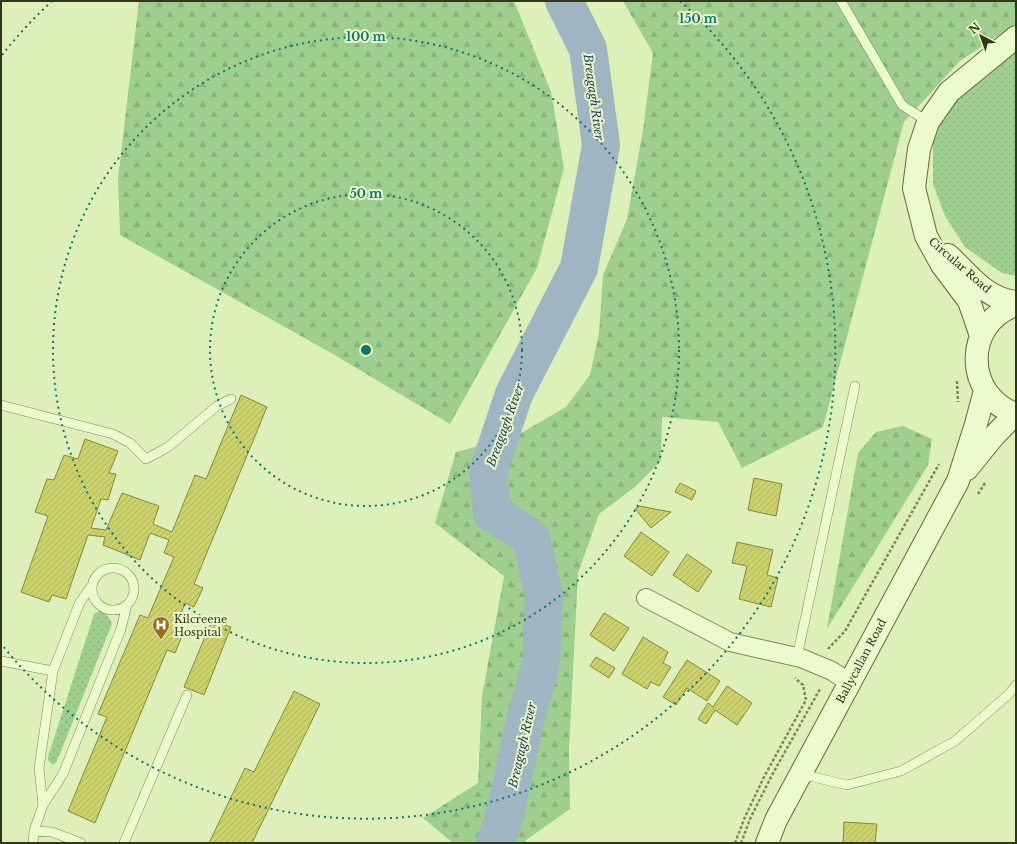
<svg xmlns="http://www.w3.org/2000/svg" width="1017" height="844" font-family="'Libre Baskerville',serif">
<style>
.grass{fill:url(#grass-dots)}
.forest{fill:url(#forest-firs)}
.lines{fill:none;stroke-linecap:round;stroke-linejoin:round}
.river{stroke:#9fb5c1;stroke-width:38}
.building{fill:url(#building-hatch);stroke:#868938}
.lane-casing{stroke:#7f8854;stroke-width:10}
.street-casing{stroke:#7f8854;stroke-width:20}
.secondary-casing{stroke:#636a37;stroke-width:24}
.path{stroke:#7f8854;stroke-width:2.5;stroke-dasharray:3 2;stroke-linecap:butt}
.lane{stroke:#ecfbce;stroke-width:9}
.street{stroke:#ecfbce;stroke-width:18}
.secondary{stroke:#ecfbce;stroke-width:22}
.ring{fill:none;stroke:#0f766e;stroke-width:2;stroke-dasharray:2 4}
.labels{text-anchor:middle;dominant-baseline:central;stroke-width:4;stroke-linejoin:round;paint-order:stroke}
.street-label{font-size:11px;fill:#33361a;stroke:#e8f7ca}
.poi-label{font-size:11px;fill:#33361a;stroke:#e8f7ca;text-anchor:start}
.water-label{font-size:12px;font-style:italic;fill:#283c57;stroke:#e8f7ca}
.centre{fill:#0f766e;stroke:#e8f7ca;stroke-width:2}
.ring-label{font-size:12px;text-anchor:middle;font-weight:bold;fill:#0f766e;stroke:#e8f7ca;stroke-width:4;stroke-linejoin:round;paint-order:stroke}
</style>
<defs>
<pattern id="grass-dots" width="8" height="8" patternUnits="userSpaceOnUse"><rect width="8" height="8" fill="#9ecf8e"/><path d="M2 2h.1M6 6h.1" fill="none" stroke="#89b27a" stroke-width="1.8" stroke-linecap="round"/></pattern>
<pattern id="forest-firs" width="22" height="20" patternUnits="userSpaceOnUse"><rect width="22" height="20" fill="#9ecf8e"/><path d="M5 1l3.5 6h-7zM16 11l3.5 6h-7z" fill="#89b27a"/></pattern>
<pattern id="building-hatch" width="6" height="6" patternUnits="userSpaceOnUse"><rect width="6" height="6" fill="#ccd16d"/><path d="M-1 1l2-2M0 6l6-6M5 7l2-2" fill="none" stroke="#b0b45e"/></pattern>
</defs>
<rect width="100%" height="100%" fill="#def0ba"/>
<path class="grass" d="M1016 48V276L1002 273 965 247 945 216 933 184V142L950 102Z
M99 611C106 613 110 617 112 624L57 761 53 765 48 760V757L94 614Z"/>
<path class="forest" d="M139 1H514L551 92 564 168 537 268 450 424 333 354 120 235 118 179Z
M623 1H1016V24L960 61 904 122 823 427 742 468 718 422 662 417 661 461 635 487 599 514 578 573 569 750 570 809 526 840 525 843H453L423 818 478 783 482 696 504 576 435 523 456 452 516 436 566 407 590 375 599 333 603 275 627 219 643 130 653 53Z
M903 426 932 439 928 465 827 629 858 453 876 432Z"/>
<g class="lines">
<path class="river" d="M495 843 504 819 525 721 541 664 544 595 531 538 492 513 488 472 514 394 579 268 601 145 588 49 564 1"/>
</g>
<path class="building" d="M241 395 267 407 194 584 203 588 194 607 185 603 174 632 182 636 175 653 167 650 95 823 68 811 107 717 98 714 140 615 148 618 174 557 164 553 169 540 150 533 140 560 103 545 105 537 88 535 66 599 52 595 49 602 21 592 48 516 35 512 47 479 54 480 64 455 78 459 85 439 118 451 109 473 116 474 108 500 101 499 91 528 106 530 122 493 159 506 153 524 172 532 195 475 206 479Z
M754 478 782 484 776 516 748 510Z
M680 483 696 491 692 500 675 492Z
M639 506 671 512 651 528 635 509Z
M641 532 669 552 652 576 624 556Z
M737 542 773 550 767 575 778 578 771 607 739 599 747 566 732 563Z
M687 554 712 571 698 592 673 575Z
M604 613 629 628 614 651 590 635Z
M212 620 231 627 204 695 184 687Z
M643 637 668 652 663 663 671 667 659 686 651 682 647 689 622 674Z
M596 657 615 668 609 678 590 666Z
M687 660 720 681 707 701 687 688 676 705 663 697Z
M727 686 752 703 737 725 715 710 706 724 698 719 708 703 713 707Z
M294 691 320 704 252 843H209L245 768 254 772Z
M844 822 877 824 875 843H843Z"/>
<g class="lines">
<g class="lane-casing">
<path id="lane" d="M841 1 902 105 928 122
M1 405 113 434 130 443 146 459 168 447 217 406 231 399
M92 589a21 21 0 1 1 42 0a21 21 0 1 1-42 0Z
M91 587 80 602 53 671 39 768 43 805 63 774 121 629 127 605
M797 657 855 386
M1 661 53 671
M801 774 847 785 901 771 955 741 1009 694 1016 685
M34 831 52 832 81 843
M33 843 34 831 43 805
M124 843 187 695"/>
</g>
<g class="street-casing">
<path id="street" d="M646 598 730 642 801 658 832 671 850 683"/>
</g>
<g class="secondary-casing">
<path id="secondary" d="M948 255C969 274 985 299 1016 302
M1016 305C963 323 964 396 1016 414
M981 336 969 301 942 265 926 236 914 188 919 149 928 122 949 92 1016 37
M967 469 993 437 1015 414
M767 843 776 820 958 481 976 424 985 391"/>
</g>
<path class="path" d="M957 381 958 402
M978 494 985 483
M828 649 845 631 939 464
M735 843 745 817 764 777 806 700 803 685 795 678
M741 843 750 819 772 775 820 689"/>
<use href="#lane" class="lane"/>
<use href="#street" class="street"/>
<use href="#secondary" class="secondary"/>
</g>
<g class="ring">
<circle cx="366" cy="350" r="156"/>
<circle cx="366" cy="350" r="313"/>
<path d="M2 55A469 469 0 0 1 52 1M680 1A469 469 0 1 1 2 645"/>
</g>
<defs>
<g id="hospital-pin" transform="scale(0.9)"><path d="M0 17L-7.5 6A9.5 9.5 0 1 1 7.5 6Z" fill="#9b6d20" stroke="#e8f7ca"/><path d="M-5-5h3v3.5h4V-5h3V5h-3V1.5h-4V5h-3Z" fill="#fff"/></g>
</defs>
<g fill-rule="evenodd">
<use href="#hospital-pin" x="161" y="625"/>
</g>
<g class="labels">
<g class="street-label">
<text transform="translate(960 265) rotate(41)">Circular Road</text>
<text transform="translate(861 661) rotate(-62)">Ballycallan Road</text>
</g>
<g class="poi-label">
<text x="174" y="619">Kilcreene<tspan x="174" dy="13">Hospital</tspan></text>
</g>
<g class="water-label">
<text transform="translate(594 97) rotate(82)">Breagagh River</text>
<text transform="translate(505 425) rotate(-70)">Breagagh River</text>
<text transform="translate(522 745) rotate(-77)">Breagagh River</text>
</g>
</g>
<circle cx="366" cy="350" r="6" class="centre"/>
<g class="ring-label">
<text x="698" y="23">150 m</text>
<text x="366" y="41">100 m</text>
<text x="366" y="198">50 m</text>
</g>
<rect width="1017" height="844" fill="none" stroke="#33361a" stroke-width="4"/>
<g transform="translate(981 36) rotate(319)" stroke="#e8f7ca" stroke-width="3" paint-order="stroke">
<path d="M0-3L7 15L0 10L-7 15Z" fill="#33361a"/>
<text y="-6" font-size="11" font-weight="bold" text-anchor="middle" fill="#33361a">N</text>
</g>
</svg>
